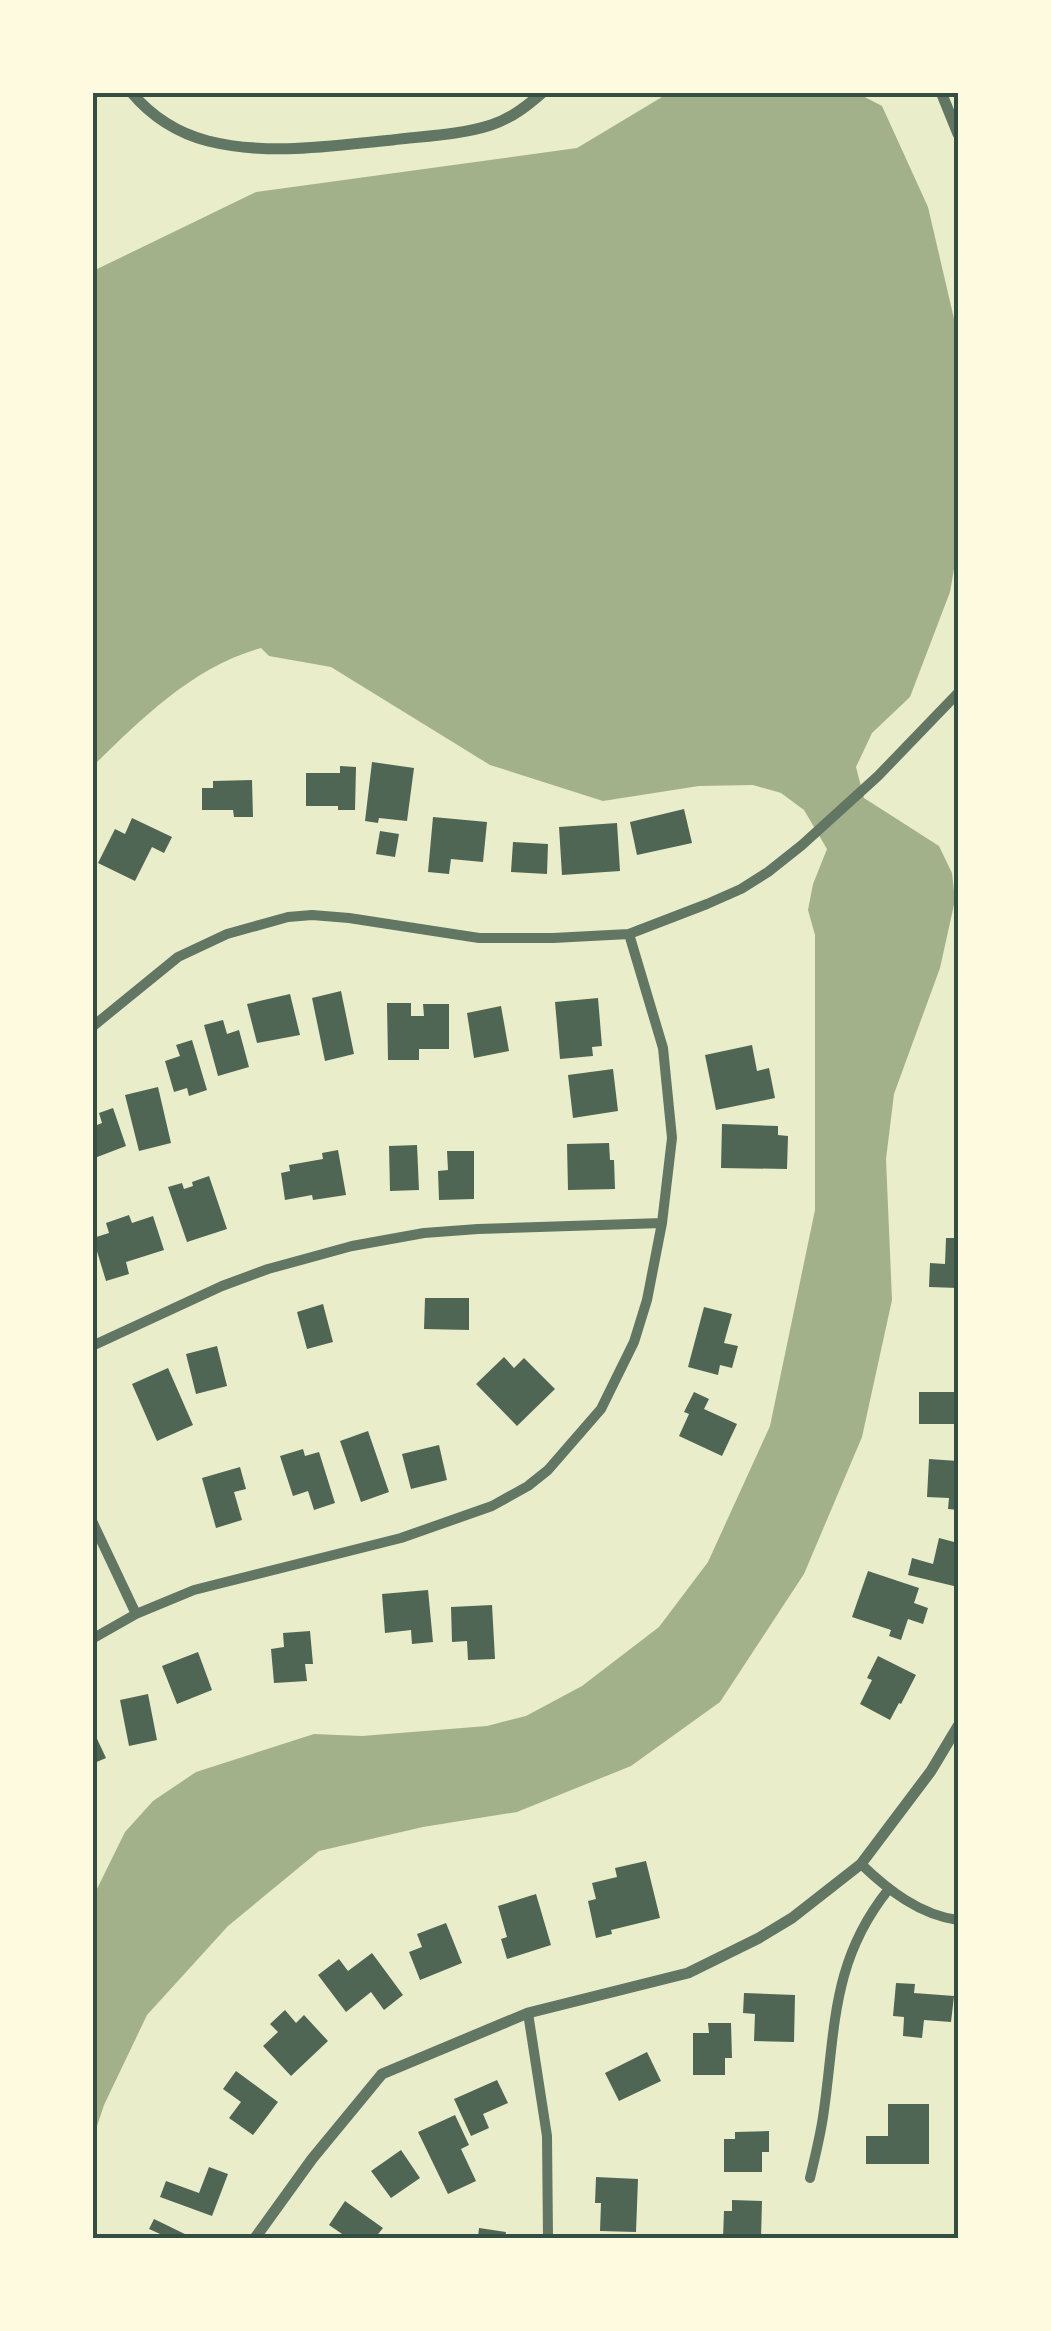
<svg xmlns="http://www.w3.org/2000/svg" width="1051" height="2331" font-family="'Work Sans',sans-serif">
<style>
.water{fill:#a3b18a}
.building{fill:#4f6655}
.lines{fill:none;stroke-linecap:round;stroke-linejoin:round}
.minor{stroke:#617663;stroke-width:10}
.tertiary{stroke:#617663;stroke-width:11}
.neatline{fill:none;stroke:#344e41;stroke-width:4}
</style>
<rect width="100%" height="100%" fill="#e9edc9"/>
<path class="water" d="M680 93H857L882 106 928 207 955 323 958 354V546L950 592 910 697 872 733 856 767 864 798 939 846 952 873 955 900 940 968 894 1094 886 1159 892 1300 862 1437 804 1574 720 1702 631 1766 517 1812 423 1827 319 1851 228 1926 147 2015 104 2105 93 2138V1897L125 1832 153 1801 196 1772 314 1734 362 1736 487 1726 526 1716 582 1686 659 1627 708 1562 770 1426 815 1210V935L808 910 813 884 827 849 804 810 781 793 753 785 699 786 603 801 490 765 331 667 269 656 261 648C194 666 141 719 93 766V271L256 192 577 148 662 97Z"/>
<path class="building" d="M372 762 414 768 407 821 379 818 378 823 365 821Z
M340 766 356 767 355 810H338V806H306V773H340Z
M252 780 253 817H234L233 810H202V788H213V781Z
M684 809 692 843 637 855 630 822Z
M433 817 487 822 483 862 451 859 449 874 428 872Z
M132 818 172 837 164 853 152 847 135 881 98 863 115 829 125 834Z
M617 823 620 871 562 875 559 827Z
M380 831 399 834 395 857 376 854Z
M513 842 548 844 547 874 511 872Z
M341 991 354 1054 325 1061 312 998Z
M290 994 300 1035 257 1043 247 1004Z
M598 998 602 1046 592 1047 593 1056 560 1059 555 1002Z
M387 1003H411V1016H424L423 1004H449V1049H419V1060H388Z
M501 1006 509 1051 474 1058 467 1013Z
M223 1020 227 1034 239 1030 249 1067 218 1076 204 1025Z
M192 1040 207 1090 189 1096 187 1088 174 1092 165 1061 180 1056 176 1045Z
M752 1045 757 1071 769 1068 775 1098 716 1110 705 1055Z
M613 1069 618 1111 573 1118 568 1075Z
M158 1087 171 1143 139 1151 125 1095Z
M113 1108 126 1146 92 1159V1127L102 1123 99 1113Z
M722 1124 778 1126V1135L788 1136 787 1169 721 1168Z
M609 1143 610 1160H614L615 1189 568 1190 567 1144Z
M417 1145 419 1190 390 1191 389 1146Z
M338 1150 346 1195 313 1200 312 1195 285 1200 281 1173 290 1171 289 1165 323 1159 322 1153Z
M447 1151H474V1199L439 1200 438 1171 448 1170Z
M209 1176 227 1229 187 1242 168 1187 182 1183 184 1189 193 1186 192 1182Z
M129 1215 132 1223 153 1216 164 1250 126 1262 129 1274 106 1281 93 1238 109 1233 106 1223Z
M946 1238H958V1288L929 1287 930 1263 945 1264Z
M425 1298H469V1330L424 1329Z
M323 1304 333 1342 307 1349 297 1312Z
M704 1307 732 1314 724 1343 738 1346 732 1368 720 1365 718 1375 688 1367Z
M217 1346 227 1386 196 1394 186 1354Z
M504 1357 514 1368 524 1358 555 1389 517 1426 476 1384Z
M168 1368 193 1425 157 1441 132 1384Z
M694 1392 709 1399 704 1409 737 1424 722 1456 679 1436 689 1414 684 1412Z
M919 1392H958V1424H919Z
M368 1431 389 1492 361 1502 340 1441Z
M439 1445 447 1480 411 1489 402 1454Z
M303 1449 305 1456 319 1452 335 1503 314 1510 308 1491 293 1496 280 1456Z
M929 1459 958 1461V1510L948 1509 949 1498 927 1497Z
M240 1467 246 1489 234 1492 242 1520 216 1528 202 1478Z
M939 1538 958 1543V1587L908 1575 912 1558 933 1564Z
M868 1571 919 1588 914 1603 928 1608 923 1624 908 1619 901 1640 889 1636 891 1630 852 1617Z
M428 1590 433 1642 412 1644 411 1630 385 1633 382 1594Z
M492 1605 495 1659 468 1660 467 1641 452 1642 451 1607Z
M310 1631 313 1664H305L307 1681 274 1683 271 1649 284 1647 283 1633Z
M198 1652 212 1690 177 1704 162 1666Z
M878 1656 916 1675 901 1704 899 1703 890 1720 860 1704 872 1680 867 1678Z
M148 1694 157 1740 129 1746 120 1700Z
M92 1728 106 1758 92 1764Z
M646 1861 660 1918 611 1930 612 1934 596 1938 588 1901 596 1899 592 1883 617 1877 615 1868Z
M536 1894 551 1945 507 1959 501 1939 507 1937 498 1906Z
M446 1923 462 1963 420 1980 409 1952 422 1947 417 1934Z
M372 1953 403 1995 384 2010 371 1992 346 2012 318 1975 339 1959 348 1971Z
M896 1983 915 1984 914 1993 954 1996 951 2022 924 2020 922 2038 903 2036 904 2017 893 2016Z
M744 1993 795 1995 794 2042 754 2041 755 2014 743 2013Z
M285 2010 296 2023 304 2015 328 2041 291 2076 263 2046 278 2032 270 2024Z
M708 2023H731L732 2058H725V2075H693V2033H709Z
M647 2052 661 2081 619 2101 605 2073Z
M236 2071 278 2102 253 2135 229 2118 241 2102 223 2089Z
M497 2080 508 2103 483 2114 489 2128 471 2136 454 2099Z
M888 2104H929V2164H866V2136H888Z
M455 2115 469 2145 461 2149 476 2181 448 2194 418 2132Z
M769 2131V2152H762V2172H724V2139H735V2132Z
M401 2150 420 2178 391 2198 371 2171Z
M209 2167 228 2174 212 2216 160 2197 166 2181 199 2193Z
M596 2177 638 2179 636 2232 600 2231 601 2203H595Z
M732 2200 762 2201 761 2238H723L724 2211H732Z
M345 2201 383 2228 375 2238H348L329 2225Z
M154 2219 193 2238H169L149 2229Z
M479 2228 506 2232 505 2238H478Z"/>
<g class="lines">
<path class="minor" d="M957 92 958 93
M92 1027 178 957 227 934 288 917 312 915 349 918 479 938H553L629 934 707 904 741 889 768 872 802 845 878 776 958 693
M92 1346 222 1286 268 1269 352 1246 424 1233 478 1229 662 1223
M92 1521 136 1614
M92 1639 136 1614 194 1590 401 1538 492 1506 528 1486 548 1470 601 1409 634 1342 647 1300 662 1223 672 1138 663 1048 629 934
M861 1864C888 1890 920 1915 958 1920
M528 2013 547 2136 548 2238
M810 2178C815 2157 820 2137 823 2117 836 2030 830 1963 888 1890"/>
<path class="tertiary" d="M131 92C152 117 177 133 208 141 269 156 331 146 392 140 425 136 460 135 491 125 512 118 527 106 543 92
M941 92 958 134
M255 2238 312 2159 382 2074 528 2013 688 1973 759 1938 792 1918 861 1864 931 1771 958 1726"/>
</g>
<rect width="1051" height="2331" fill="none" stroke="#fefae0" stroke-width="190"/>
<rect x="95" y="95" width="861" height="2141" class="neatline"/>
</svg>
